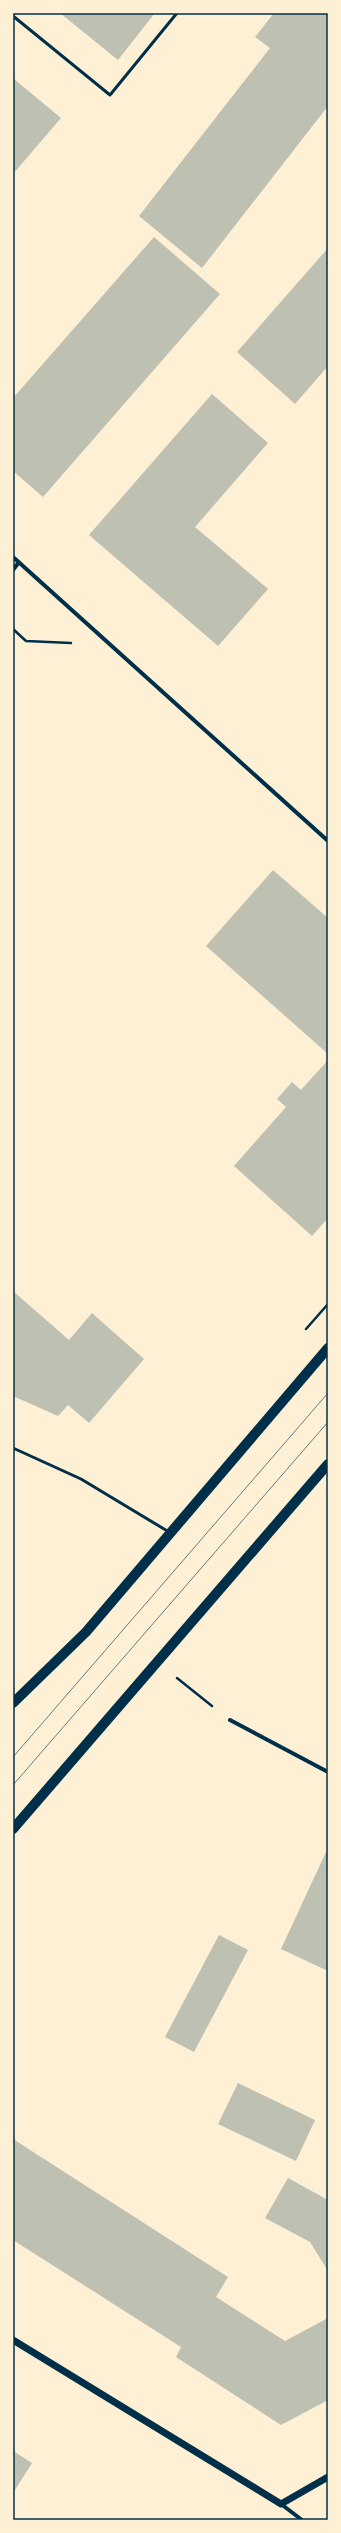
<svg xmlns="http://www.w3.org/2000/svg" width="341" height="2533" font-family="'Asap Condensed',sans-serif">
<style>
.building{fill:#bec0b2}
.lines{fill:none;stroke-linecap:round;stroke-linejoin:round}
.path{stroke:#003049;stroke-width:2.5}
.service{stroke:#003049;stroke-width:3}
.minor{stroke:#003049;stroke-width:4}
.tertiary{stroke:#003049;stroke-width:7}
.primary{stroke:#003049;stroke-width:10}
.tram{stroke:#657d81;stroke-width:1}
.neatline{fill:none;stroke:#003049;stroke-width:1.5}
</style>
<rect width="100%" height="100%" fill="#fdf0d5"/>
<path class="building" d="M60 13H155L118 60Z
M274 13H328V106L202 268 139 216 270 48 255 37Z
M14 79 61 118 13 174V80Z
M154 237 220 294 43 497 13 471V398Z
M328 248V366L295 404 237 352Z
M212 394 268 443 195 527 268 589 218 646 89 535Z
M273 870 328 918V1054L206 946Z
M328 1060V1218L312 1236 234 1166 286 1107 277 1099 292 1082 301 1090Z
M13 1291 69 1340 92 1313 144 1359 89 1423 68 1405 58 1416 13 1396Z
M326 1852 328 1853V1971L281 1949Z
M219 1935 248 1950 194 2052 165 2037Z
M238 2083 315 2120 296 2161 218 2124Z
M13 2139 228 2277 216 2297 285 2341 328 2318V2400L281 2425 176 2357 181 2347 13 2240Z
M288 2178 328 2200V2271L310 2242 265 2218Z
M13 2451 32 2463 13 2493Z"/>
<g class="lines">
<path class="path" d="M13 629 26 641 71 643
M306 1329 328 1304
M177 1678 212 1706"/>
<path class="service" d="M13 16 110 95 177 13
M13 1448 81 1479 169 1532"/>
<path class="minor" d="M13 557 328 841
M13 570 19 562
M230 1720 328 1772
M281 2504 302 2520"/>
<path class="tertiary" d="M13 2340 281 2504 328 2477"/>
<path class="primary" d="M13 1703 86 1632 328 1348
M13 1829 328 1464"/>
<path class="tram" d="M13 1757 328 1393
M13 1785 328 1422"/>
</g>
<rect width="341" height="2533" fill="none" stroke="#fdf0d5" stroke-width="28"/>
<rect x="14" y="14" width="313" height="2505" class="neatline"/>
</svg>
